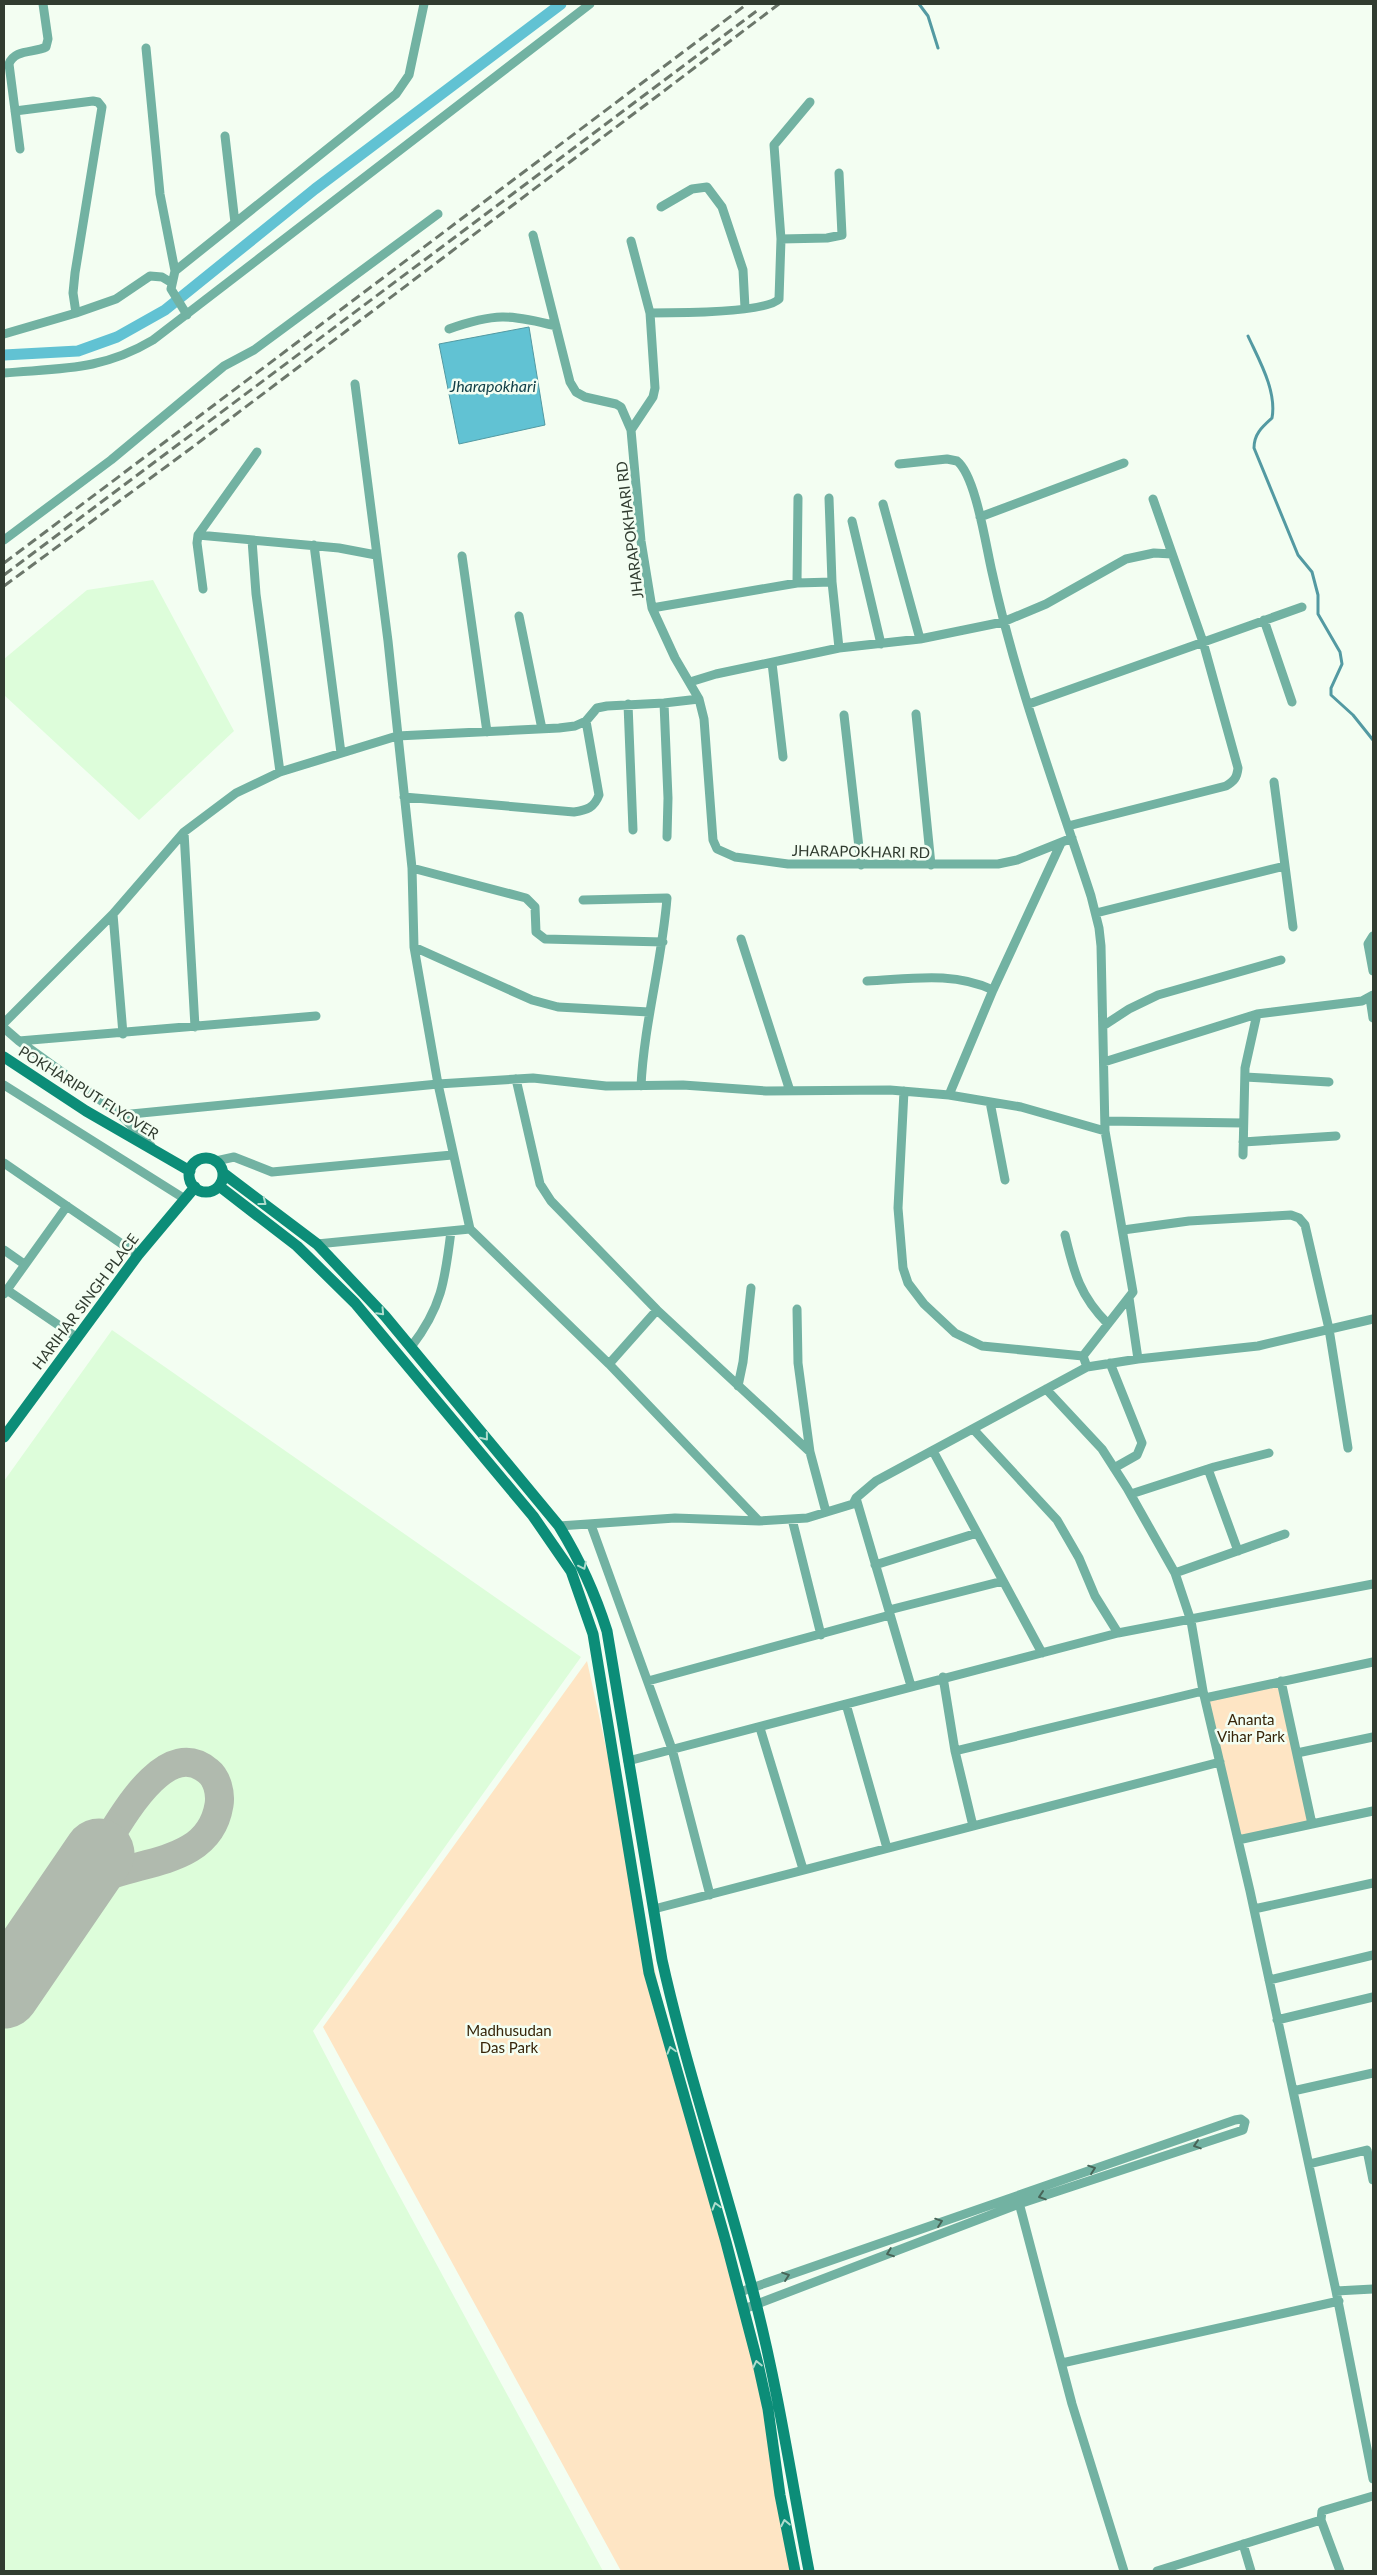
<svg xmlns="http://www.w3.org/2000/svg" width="1377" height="2575" font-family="Lato,sans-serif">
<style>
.built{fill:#ddfdda}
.green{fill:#fee5c4}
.water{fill:#61c2d3;stroke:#539aa2}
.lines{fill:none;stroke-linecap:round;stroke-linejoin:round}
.stream{stroke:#539aa2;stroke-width:3}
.canal{stroke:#61c2d3;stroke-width:11}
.taxiway{stroke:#b0baae;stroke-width:29}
.runway{stroke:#b0baae;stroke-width:71}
.street{stroke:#72b2a2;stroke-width:9}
.secondary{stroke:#0c8d78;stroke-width:11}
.rail{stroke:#6c776b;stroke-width:3;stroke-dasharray:10 5;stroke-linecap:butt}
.oneway{stroke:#aedccd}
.oneway2{stroke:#486558}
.labels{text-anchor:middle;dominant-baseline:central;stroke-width:5;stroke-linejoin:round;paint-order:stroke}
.street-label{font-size:15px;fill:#313c30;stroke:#f3fef2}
.park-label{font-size:15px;fill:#372509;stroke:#f3fef2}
.water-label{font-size:16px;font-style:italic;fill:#134048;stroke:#f3fef2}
</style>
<rect width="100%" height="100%" fill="#f3fef2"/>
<path class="built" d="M153 580 234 731 139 820 4 695V659L87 590Z
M112 1330 581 1657 313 2031 387 2173 603 2571H4V1481Z"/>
<path class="green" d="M587 1661 679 2080 740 2292 794 2571H621L323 2027Z
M1281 1682 1308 1822 1239 1838 1206 1699Z"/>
<path class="water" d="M529 327 545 425 459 444 439 344Z"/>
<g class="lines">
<path class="stream" d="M919 4 928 16 938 48
M1248 336C1259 360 1277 391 1272 418 1262 427 1254 434 1254 448L1298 555 1312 572 1318 595V614L1340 652 1342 664 1331 688V695L1353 715 1373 740"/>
<path class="canal" d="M4 355 78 351 117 337 165 310 315 189 561 4"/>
<path class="taxiway" d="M47 1929C61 1914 76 1890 95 1881 139 1859 209 1866 219 1805 221 1793 217 1778 208 1771 164 1734 118 1825 99 1854"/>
<path class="runway" d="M4 1993 99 1854"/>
<path class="street" d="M146 48 160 194 175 271
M15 111 93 101 98 102 102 107 75 273 73 293 76 313
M225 136 235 223
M20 149 9 64C14 49 35 53 46 47L48 39 43 4
M661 207 692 189 707 187 722 207 743 270 745 308
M533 235 570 382 576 392 585 397 616 404 621 407 631 430 641 541 652 608 675 658 699 699 704 719 713 840 717 849 735 857 788 864H998L1017 860 1072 838
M781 239 827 238 842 235 839 173
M631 241 650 313 655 388 653 397 631 430
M650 313C673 313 766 313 779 299L781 239 774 145 810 102
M187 315 171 289 175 271 396 94 409 75 424 4
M449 329C494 313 510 314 556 326
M4 334 76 313 116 299 150 276 162 277 172 283
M4 373C61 368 101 371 153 340L590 4
M355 384 388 641 412 868 414 947 438 1084 533 1078 606 1086 683 1085 766 1091 890 1090 949 1095 1021 1107 1105 1131
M829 498 832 582 839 648
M883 504 920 639
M980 517 1124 463
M852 521 881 644
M198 535 339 548 376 555
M4 540 111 460 224 366 254 350 438 214
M252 540 256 594 280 772
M314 545 341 753
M462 556 487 732
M797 583 798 498
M203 589 197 543 198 535 257 452
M652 608 797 583 832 582
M519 616 542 729
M1264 620 1292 702
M772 663 783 757
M690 682 716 674 839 648 920 639 1003 622 1046 604 1126 559 1154 553 1172 554
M664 703 668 798 667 837
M628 704 633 830
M1029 704 1302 607
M916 714 931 865
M844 715 861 865
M1274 782 1293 927
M404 797 574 812C587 810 594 808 599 795L586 721
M1068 826 1226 786C1234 781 1237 778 1238 768L1203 642 1153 499
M184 832 195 1027
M412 868 526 898 535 907 536 932 545 939 663 942
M583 900 667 898C662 962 644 1023 641 1086
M1096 913 1285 866
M113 914 123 1034
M1373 936 1368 944 1373 971
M741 939 790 1091
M414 947 532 1000 558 1007 649 1012
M867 981C910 979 953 971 993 990
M1370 998 1373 1018
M4 1023 113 914 184 832 236 793 280 772 397 736 559 728 575 726 586 721 597 708 607 706 664 703 699 699
M1103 1026 1129 1009 1158 995 1281 960
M4 1028 19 1041 121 1115
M19 1041 316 1016
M1104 1062 1257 1014 1362 1001 1373 995
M1245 1077 1329 1082
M516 1079 540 1184 551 1201 657 1310 810 1452
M4 1085 185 1199
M904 1091 898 1208 903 1268 908 1283 924 1304 955 1333 982 1346 1083 1356
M949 1095 993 990 1061 843
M990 1102 1005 1180
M1105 1121 1243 1123
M1243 1142 1336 1136
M151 1146 121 1115 438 1084 470 1229
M1243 1155 1245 1068 1257 1014
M216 1161 234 1157 272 1172 452 1155
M4 1163 138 1255
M1123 1230 1189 1221 1291 1215 1299 1218 1305 1225 1329 1329 1348 1448
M1065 1235C1074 1273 1080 1296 1108 1324
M317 1244 470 1229 609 1364 759 1521
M4 1250 24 1264
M7 1290 76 1337
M4 1294 67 1206
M1129 1298 1138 1359
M797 1309 798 1363 810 1452 826 1512
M411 1347C442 1307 445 1280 451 1231
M1110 1363 1142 1443 1137 1455 1114 1468
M609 1364 657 1310
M1087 1367 1138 1359 1258 1346 1373 1319
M738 1386 743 1362 751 1288
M1046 1389 1102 1449 1127 1488 1175 1573 1191 1621 1203 1691 1250 1891 1336 2291 1373 2479
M974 1430 1057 1520 1079 1558 1095 1596 1118 1633
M933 1451 1042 1653
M1208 1469 1238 1551
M1131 1494 1214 1467 1269 1453
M856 1498 911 1686
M792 1519 821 1635
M591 1525 672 1749 710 1895
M559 1526 675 1518 759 1521 807 1518 853 1504 856 1498 876 1481 1087 1367 1083 1356 1133 1292 1105 1131 1101 946 1099 928 1091 896C1056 789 1016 682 992 572 986 547 976 476 957 461L947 459 899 464
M875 1565 977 1533
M1175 1573 1285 1534
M889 1610 1003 1581
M943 1677 955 1751 973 1826
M648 1681 890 1615
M1205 1698 1373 1662
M846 1704 887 1848
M760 1728 803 1869
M955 1751 1203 1691
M1297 1753 1373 1737
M628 1761 1118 1633 1373 1584
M1312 1824 1373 1811
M1238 1840 1312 1824 1281 1681
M654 1909 1220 1762
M1254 1909 1373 1883
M1269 1980 1373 1955
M1277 2020 1373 1997
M1293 2091 1373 2073
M1309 2164 1367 2150 1373 2180
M1018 2199 1072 2404 1124 2571
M1336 2291 1373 2289
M740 2292 1235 2120 1241 2119 1245 2122 1243 2130 1019 2204 744 2309
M1062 2363 1339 2301
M1243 2544 1251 2571
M1157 2571 1321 2520
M1340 2571 1321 2520 1322 2511 1373 2496"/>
<path class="secondary" d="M4 1057 86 1111 190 1171
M189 1175a17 17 0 1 1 34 0a17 17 0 1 1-34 0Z
M223 1173 317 1244 385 1316 559 1526C580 1560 595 1593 607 1631L662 1960C688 2077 728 2191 757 2307 779 2395 792 2483 809 2571
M219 1186 297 1246 355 1303 533 1516 571 1571 593 1634 649 1973 726 2242 758 2364 768 2409 780 2495 795 2571
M4 1437 138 1255 195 1187"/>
<path class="rail" d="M4 563 747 4
M4 575 758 10
M4 586 190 449 779 4"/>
</g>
<defs><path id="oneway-chevron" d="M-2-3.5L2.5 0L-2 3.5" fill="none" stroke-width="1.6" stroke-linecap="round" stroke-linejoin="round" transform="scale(1.25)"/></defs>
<g class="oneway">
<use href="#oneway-chevron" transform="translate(263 1202) rotate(38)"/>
<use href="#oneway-chevron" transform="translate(381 1312) rotate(47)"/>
<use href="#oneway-chevron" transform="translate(485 1437) rotate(51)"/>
<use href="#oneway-chevron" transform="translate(583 1566) rotate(64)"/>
<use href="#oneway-chevron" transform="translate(671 2050) rotate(-106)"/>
<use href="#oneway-chevron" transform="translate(716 2206) rotate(-106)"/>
<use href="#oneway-chevron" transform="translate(757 2364) rotate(-103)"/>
<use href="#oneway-chevron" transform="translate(785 2523) rotate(-101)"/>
</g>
<g class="oneway2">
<use href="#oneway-chevron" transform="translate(1197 2145) rotate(162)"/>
<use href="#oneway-chevron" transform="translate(1092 2169) rotate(-19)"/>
<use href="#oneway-chevron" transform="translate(1042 2196) rotate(162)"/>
<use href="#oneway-chevron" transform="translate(939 2222) rotate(-19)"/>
<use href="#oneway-chevron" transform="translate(890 2253) rotate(159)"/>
<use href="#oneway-chevron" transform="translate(786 2276) rotate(-19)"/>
</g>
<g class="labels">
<g class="street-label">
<text transform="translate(629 530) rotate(-97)">JHARAPOKHARI RD</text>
<text transform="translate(861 851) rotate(1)">JHARAPOKHARI RD</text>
<text transform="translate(89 1092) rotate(32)">POKHARIPUT FLYOVER</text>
<text transform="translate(85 1301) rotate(-53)">HARIHAR SINGH PLACE</text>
</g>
<g class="park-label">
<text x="1251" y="1719">Ananta<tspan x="1251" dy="17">Vihar Park</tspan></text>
<text x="509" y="2030">Madhusudan<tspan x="509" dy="17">Das Park</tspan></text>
</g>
<g class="water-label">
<text x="493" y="385">Jharapokhari</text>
</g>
</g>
<rect width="1377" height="2575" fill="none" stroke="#313c30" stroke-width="10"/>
</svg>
